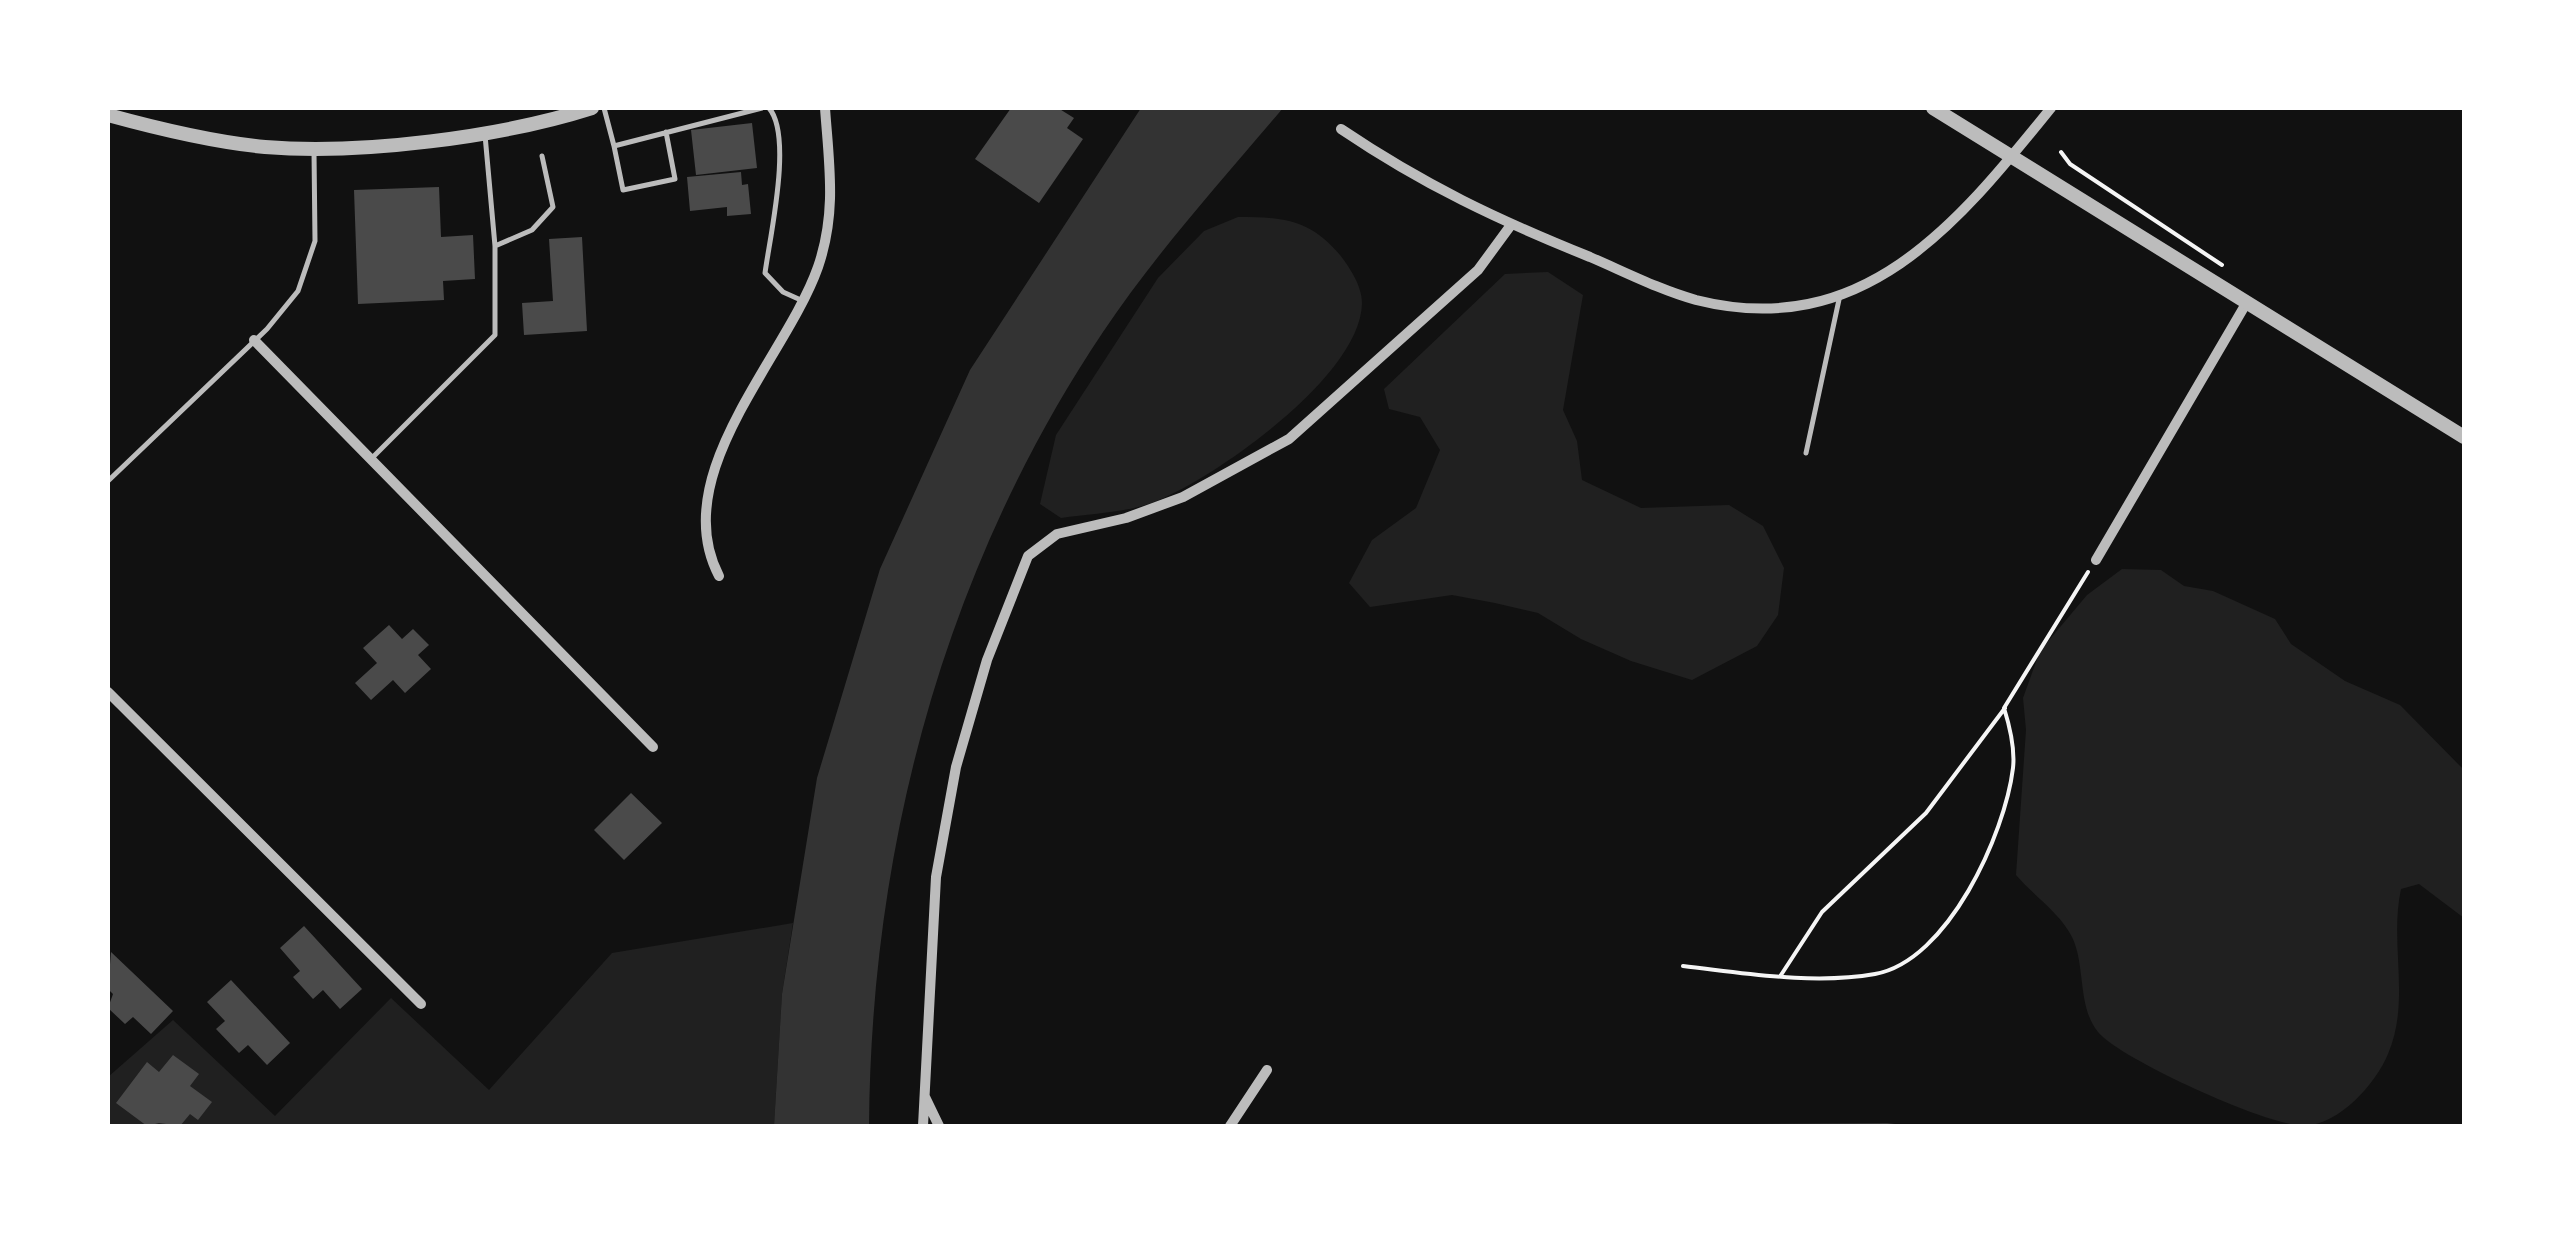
<svg xmlns="http://www.w3.org/2000/svg" width="2572" height="1234" font-family="Inter,sans-serif">
<style>
.green{fill:#202020}
.water{fill:#333}
.building{fill:#4a4a4a}
.lines{fill:none;stroke-linecap:round;stroke-linejoin:round}
.path{stroke:#f5f5f5;stroke-width:4}
.service{stroke:#bcbcbc;stroke-width:5}
.minor{stroke:#bcbcbc;stroke-width:10}
.tertiary{stroke:#bcbcbc;stroke-width:14}
</style>
<rect width="100%" height="100%" fill="#111"/>
<path class="green" d="M1238 217C1282 217 1310 219 1340 255 1350 268 1362 286 1362 303 1361 375 1220 474 1159 500 1130 513 1092 513 1061 518L1040 504 1056 435 1158 278 1204 231Z
M1548 272 1583 295 1563 410 1577 441 1582 480 1641 508 1729 505 1763 526 1784 568 1778 615 1757 646 1692 680 1631 661 1581 639 1538 613 1495 603 1452 595 1370 607 1349 583 1372 540 1416 508 1440 450 1420 417 1389 409 1384 389 1505 274Z
M2122 569 2161 570 2184 586 2213 591 2275 619 2291 644 2345 681 2400 705 2464 770V918L2419 884 2401 889C2389 944 2411 1000 2388 1054 2375 1085 2339 1124 2305 1126 2270 1127 2120 1059 2098 1032 2077 1006 2086 966 2072 937 2061 914 2033 895 2016 875L2026 730 2023 698 2040 651 2087 595Z
M793 923 782 994 774 1126H108V1077L173 1020 275 1116 391 998 489 1090 612 953Z"/>
<path class="water" d="M1141 108H1283C1222 180 1156 253 1103 332 945 568 871 844 869 1126H774L782 994 817 778 880 569 970 370Z
M1887 1123 1911 1126H1617L1624 1125Z"/>
<path class="building" d="M1011 108H1058L1074 118 1067 128 1083 139 1039 203 975 159Z
M752 123 757 168 696 175 691 130Z
M741 172 742 185 748 184 751 214 727 216V207L690 211 687 177Z
M439 187 441 237 473 235 475 279 443 281 444 300 358 304 354 190Z
M582 237 587 331 524 335 522 303 553 301 549 239Z
M389 625 402 639 413 629 429 645 418 655 431 669 405 693 393 680 371 700 355 683 377 663 363 648Z
M631 793 662 823 624 860 594 830Z
M304 926 362 989 340 1009 323 990 313 999 293 977 300 971 280 948Z
M111 952 173 1011 151 1034 133 1017 125 1024 108 1008 113 994 108 989Z
M231 980 290 1043 267 1065 248 1045 239 1053 216 1029 225 1021 207 1002Z
M173 1055 199 1074 190 1086 212 1102 198 1120 190 1114 180 1126 159 1123 147 1126 116 1103 147 1062 159 1072Z"/>
<g class="lines">
<path class="path" d="M2061 152 2070 164 2222 265
M1683 966C1745 973 1813 985 1875 974 1948 961 2005 834 2013 768 2015 750 2009 724 2004 708L2088 572
M1781 975 1822 912 1926 813 2005 708"/>
<path class="service" d="M604 108 614 146 762 108
M769 108C793 136 770 236 765 273L783 292 803 301
M614 146 623 190 675 179 666 132
M495 246 532 230 553 207 542 156
M1806 453 1840 295
M372 458 495 335V246L485 135
M108 481 267 329 298 291 315 241 314 152"/>
<path class="minor" d="M1341 129C1424 185 1498 220 1590 257 1625 272 1660 290 1696 300 1863 342 1958 223 2051 108
M254 340 653 747
M2096 560 2247 302
M719 576C666 475 786 358 818 267 837 212 829 164 825 108
M108 692 421 1004
M925 1097 939 1126
M923 1126 936 877 956 767 987 660 1028 556 1057 534 1126 518 1183 497 1289 439 1478 270 1511 225
M1230 1126 1267 1070"/>
<path class="tertiary" d="M1933 108 2464 437
M108 115C159 129 212 142 265 147 361 155 501 137 592 108"/>
</g>
<rect width="2572" height="1234" fill="none" stroke="#ffffff" stroke-width="220"/>
</svg>
